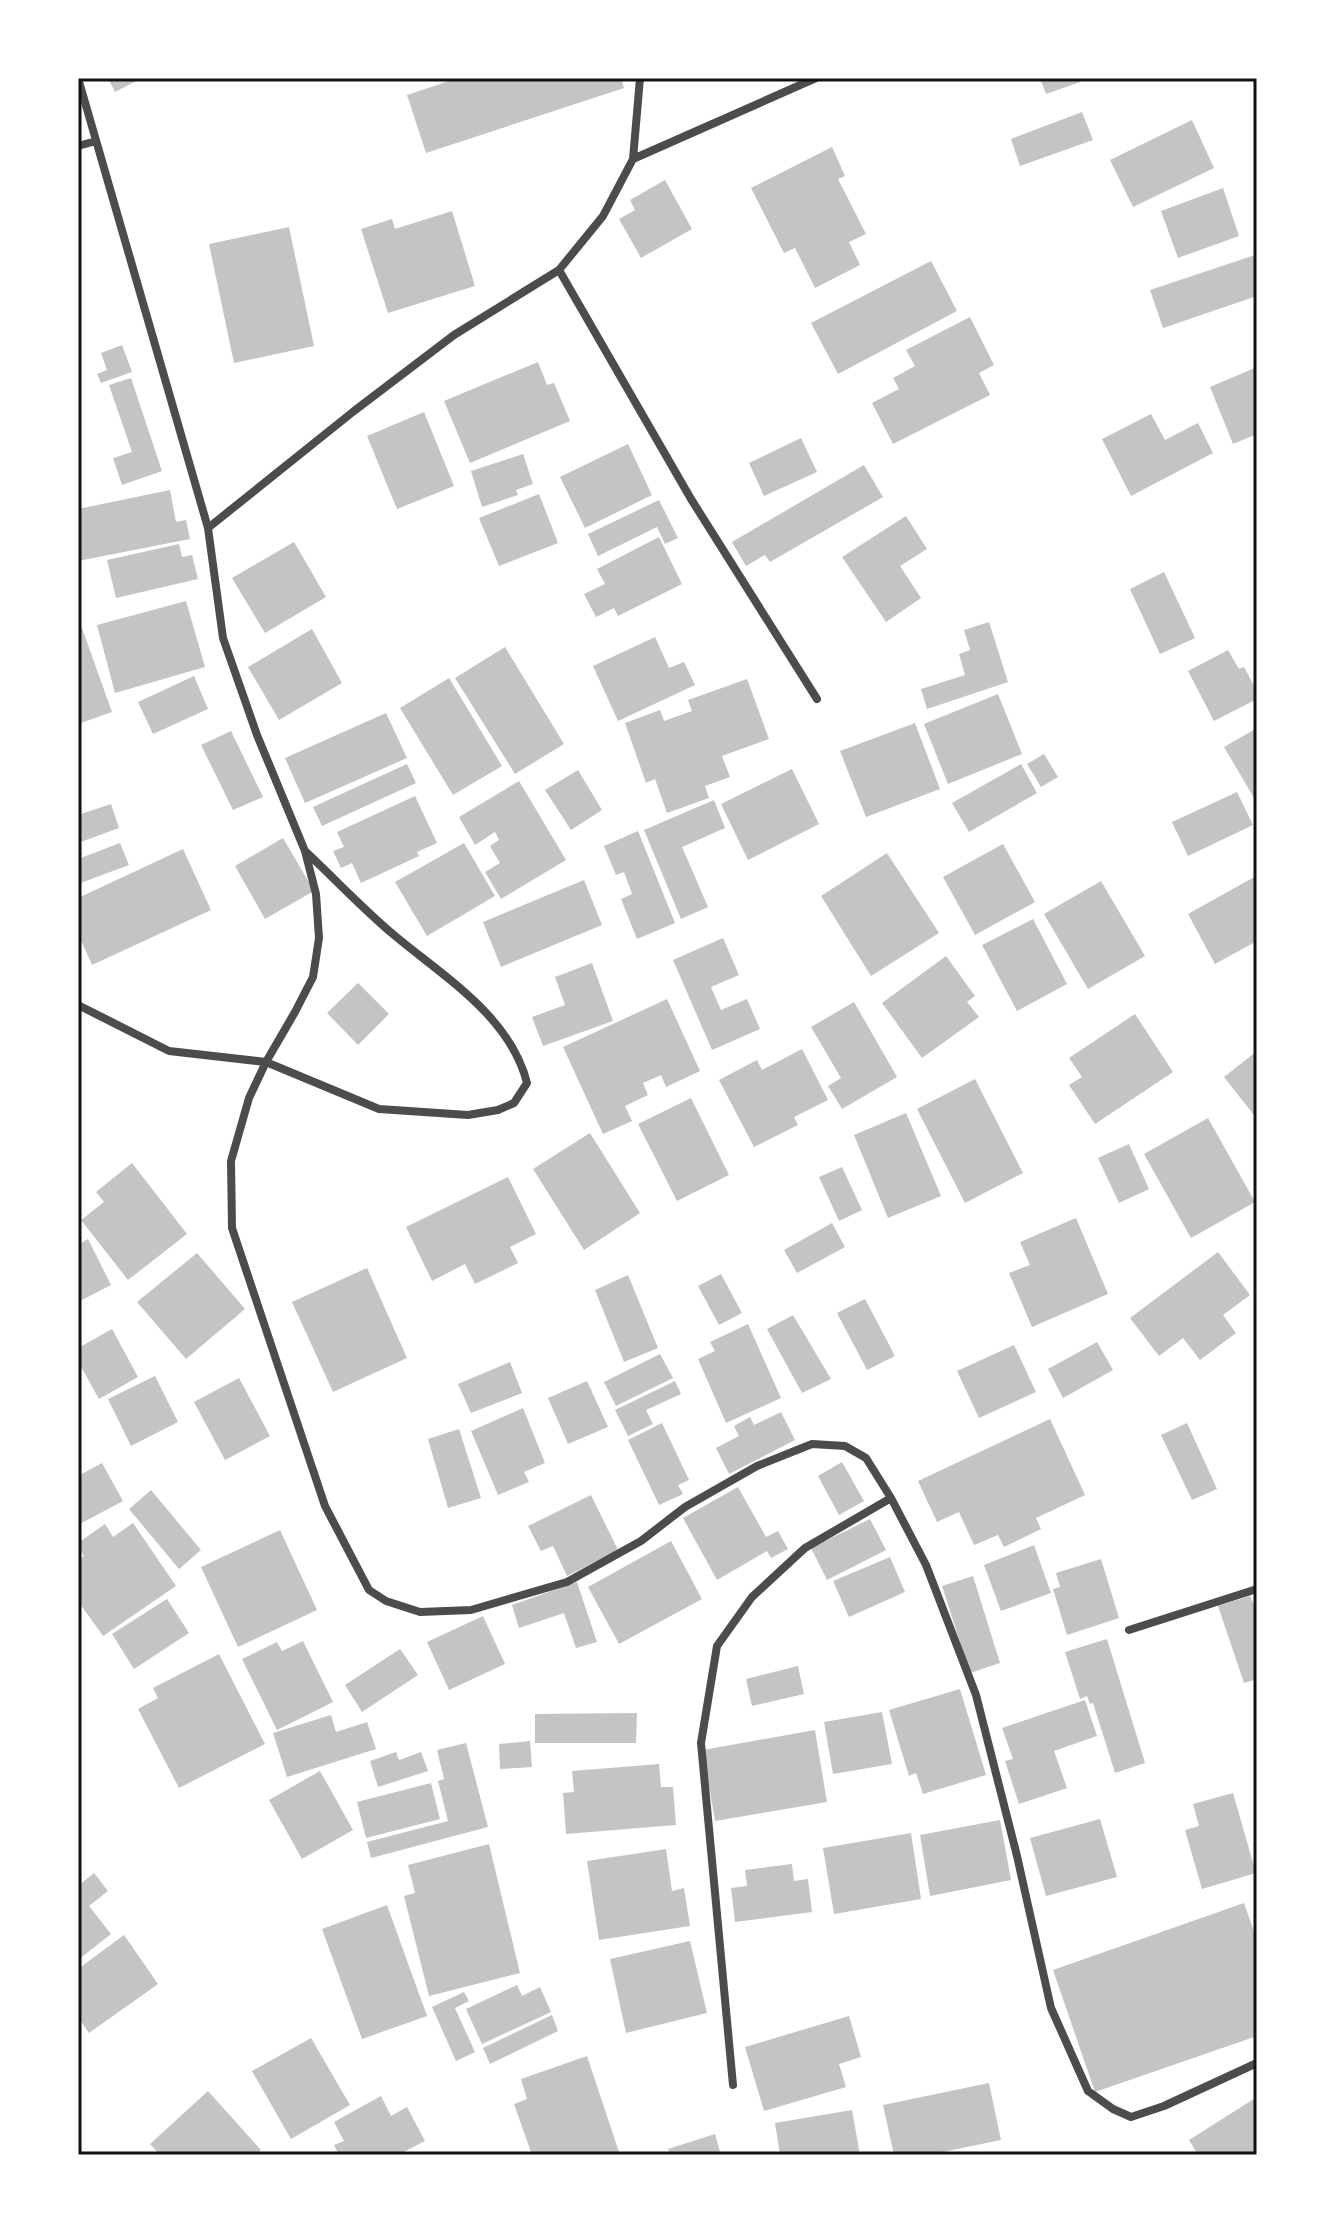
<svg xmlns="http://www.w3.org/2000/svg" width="1335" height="2233" font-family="'Libre Baskerville',serif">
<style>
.building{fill:#c4c4c4}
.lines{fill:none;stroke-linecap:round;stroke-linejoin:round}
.minor{stroke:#4c4c4c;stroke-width:8}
.neatline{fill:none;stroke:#111;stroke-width:3}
</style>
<rect width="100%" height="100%" fill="#fff"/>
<path class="building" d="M108 78H142L115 92Z
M458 78H621L624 88 426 153 407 95Z
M1040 78H1078L1080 82 1046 94Z
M1082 112 1093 140 1020 166 1011 139Z
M1192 120 1214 168 1133 207 1110 160Z
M832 147 845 176 838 179 866 234 849 242 860 265 815 288 795 248 784 253 751 188Z
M665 180 692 229 641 258 619 219 635 210 630 200Z
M1223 188 1239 236 1178 258 1161 211Z
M452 211 475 286 388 313 361 229 392 219 395 229Z
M289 227 314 346 234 363 209 244Z
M1255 255 1257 262V296L1163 328 1150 290Z
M931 261 957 311 838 374 811 323Z
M970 317 994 365 979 373 990 395 893 444 872 403 899 389 893 378 915 366 906 350Z
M122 345 132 372 101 383 97 374 107 370 101 353Z
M538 362 547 385 554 383 570 421 470 463 444 401Z
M1257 367V434L1233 444 1210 387Z
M131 378 162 471 122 485 113 458 132 452 109 385Z
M424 412 454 486 397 509 367 436Z
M1151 414 1165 440 1198 423 1213 453 1131 496 1102 439Z
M801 438 817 472 764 496 749 463Z
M628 444 652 495 585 528 560 477Z
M523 454 533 484 516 490 518 495 482 507 471 471Z
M864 465 883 497 770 562 765 555 746 566 732 542Z
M170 490 176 522 186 520 190 539 78 561V509Z
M539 494 558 543 499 566 479 518Z
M659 500 678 538 665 544 657 527 598 556 588 534Z
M906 516 927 549 900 566 921 598 886 622 842 557Z
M659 537 682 584 618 616 614 608 596 617 584 594 605 584 597 569Z
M294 542 326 597 265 633 232 578Z
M179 544 182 557 192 555 198 579 116 598 107 560Z
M1164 572 1195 638 1160 654 1130 589Z
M186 601 205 667 115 693 97 625Z
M989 622 1008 682 927 709 921 689 965 675 959 654 970 650 964 630Z
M82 628 112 712 78 724V630Z
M312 629 342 683 279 720 248 667Z
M655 637 669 668 684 662 695 685 618 721 593 666Z
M505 647 564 744 515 774 455 678Z
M1228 650 1239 669 1244 667 1257 691V699L1214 721 1188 671Z
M194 676 208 709 153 734 138 702Z
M449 678 502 766 453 795 400 708Z
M747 679 769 739 722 756 730 777 705 786 709 798 667 813 655 779 646 783 625 723 660 710 664 721 692 711 688 700Z
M998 694 1022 754 948 784 924 724Z
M386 713 407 758 305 803 285 758Z
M915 723 940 789 866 817 840 751Z
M1257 728V803L1224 747Z
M231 731 263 797 233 810 201 745Z
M1044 754 1058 777 1041 787 1027 764Z
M407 764 416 783 322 826 313 807Z
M1021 764 1037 793 969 832 952 803Z
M792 769 819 824 748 860 721 804Z
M578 770 602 810 571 830 545 790Z
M519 781 566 860 501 899 485 872 500 863 490 846 499 840 495 832 475 845 459 817Z
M1237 792 1253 825 1188 856 1172 822Z
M415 796 437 843 417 852 419 856 361 883 352 863 341 868 333 851 344 847 337 832Z
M714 800 725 828 682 847 708 907 681 919 644 830Z
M111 804 119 828 78 843V815Z
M638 831 675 923 637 939 621 899 632 894 624 872 616 875 604 846Z
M283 838 314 891 265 919 235 866Z
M120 843 129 865 78 884V859Z
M464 843 495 896 427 936 395 882Z
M1003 844 1035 902 975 935 943 877Z
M183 849 211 910 92 965 78 934V898Z
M887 853 939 933 871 976 821 896Z
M1256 876 1257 941 1215 964 1188 914Z
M584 880 602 925 501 967 483 922Z
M1101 881 1145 956 1088 989 1044 914Z
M1033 919 1067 984 1017 1011 982 945Z
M723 938 739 975 711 987 721 1010 747 999 760 1029 712 1050 673 960Z
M946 956 975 996 967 1002 979 1017 922 1058 882 1003Z
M592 963 613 1021 543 1046 532 1017 565 1005 555 977Z
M358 983 389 1014 358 1045 327 1013Z
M667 999 700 1071 666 1087 661 1075 643 1083 648 1095 625 1106 632 1121 603 1134 563 1047Z
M854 1002 897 1077 842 1109 828 1086 841 1078 811 1027Z
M1135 1014 1173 1072 1095 1124 1069 1085 1082 1077 1069 1058Z
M802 1049 828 1100 794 1117 798 1125 754 1147 719 1080 757 1060 762 1070Z
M1257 1051V1119L1224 1077Z
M975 1079 1023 1173 965 1203 917 1109Z
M691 1098 729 1175 677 1201 638 1124Z
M906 1113 941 1196 888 1218 854 1135Z
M1208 1118 1255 1202 1191 1238 1144 1154Z
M590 1133 640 1213 584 1250 533 1169Z
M1129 1144 1149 1189 1119 1203 1098 1158Z
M132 1163 187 1234 128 1280 81 1220 104 1202 96 1192Z
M842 1167 862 1210 839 1221 819 1177Z
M508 1177 536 1234 510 1247 518 1263 475 1284 465 1264 432 1281 406 1227Z
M1076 1218 1108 1294 1032 1327 1009 1273 1030 1265 1020 1242Z
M832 1223 845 1247 797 1273 784 1250Z
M78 1238 81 1243 88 1239 111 1285 78 1302Z
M1218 1252 1250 1295 1223 1315 1236 1333 1200 1360 1183 1338 1159 1356 1130 1318Z
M197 1253 245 1309 186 1359 137 1302Z
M367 1268 407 1358 333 1392 292 1302Z
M721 1274 742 1313 719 1325 698 1286Z
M628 1275 658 1348 624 1362 595 1290Z
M865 1299 895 1356 867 1370 837 1313Z
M793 1315 831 1379 802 1393 767 1329Z
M748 1324 781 1398 726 1423 698 1359 715 1351 710 1342Z
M112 1329 138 1377 99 1399 78 1361V1348Z
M1097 1342 1113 1370 1063 1398 1048 1369Z
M1014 1345 1036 1392 979 1418 957 1371Z
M660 1354 673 1378 616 1406 604 1382Z
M510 1362 522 1393 471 1413 458 1384Z
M155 1376 178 1422 131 1446 108 1399Z
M239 1378 270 1436 225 1460 194 1402Z
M587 1381 608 1427 568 1444 548 1398Z
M675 1381 681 1394 646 1410 653 1424 628 1436 615 1410Z
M523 1408 545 1463 524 1472 529 1482 498 1495 471 1431Z
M781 1412 795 1440 729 1474 716 1448 739 1436 734 1426 750 1417 754 1425Z
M1050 1419 1085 1495 1036 1518 1041 1529 1004 1547 998 1535 974 1545 959 1512 937 1522 918 1481Z
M662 1423 689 1480 678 1485 683 1494 659 1505 628 1440Z
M1187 1423 1217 1489 1192 1500 1161 1435Z
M459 1429 481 1498 448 1508 428 1439Z
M842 1462 864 1501 839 1515 818 1476Z
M102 1463 123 1501 78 1525V1476Z
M738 1487 766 1537 778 1531 788 1549 771 1558 767 1551 717 1580 683 1518Z
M151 1490 201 1550 179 1569 129 1509Z
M591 1495 618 1550 567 1576 553 1546 541 1551 528 1526Z
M870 1519 886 1550 827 1580 811 1548Z
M133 1523 176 1586 103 1636 78 1601V1560L84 1556 78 1547V1543L105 1524 113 1537Z
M280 1530 317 1610 238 1647 201 1567Z
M671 1541 702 1599 619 1644 588 1587Z
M1034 1545 1051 1593 1001 1611 984 1565Z
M890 1557 905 1592 849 1617 833 1581Z
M1101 1559 1119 1618 1067 1635 1053 1589 1060 1587 1056 1573Z
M973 1576 1000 1663 970 1673 942 1586Z
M577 1582 597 1642 576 1648 564 1613 519 1628 512 1605Z
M1250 1596 1257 1611V1679L1244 1683 1218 1606Z
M167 1599 189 1633 134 1669 112 1634Z
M483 1616 505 1664 449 1690 427 1642Z
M1107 1639 1145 1763 1115 1773 1093 1703 1090 1704 1087 1696 1080 1699 1065 1652Z
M303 1641 333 1702 277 1730 242 1659 277 1642 282 1651Z
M400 1649 418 1675 362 1712 345 1685Z
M219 1654 265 1744 179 1788 138 1709 158 1698 153 1688Z
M798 1666 804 1694 752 1706 746 1679Z
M960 1689 986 1775 923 1794 916 1773 909 1776 889 1710Z
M1085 1700 1097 1736 1054 1751 1067 1788 1019 1804 1005 1761 1013 1759 1002 1728Z
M882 1712 892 1764 833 1774 824 1722Z
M637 1713 636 1743H535V1714Z
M331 1715 336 1732 367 1722 376 1749 287 1777 273 1733Z
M815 1730 827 1802 715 1821 703 1750Z
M530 1741 532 1767 500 1769 499 1744Z
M466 1743 488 1827 371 1858 367 1842 448 1821 438 1781 444 1779 437 1750Z
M396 1752 399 1760 421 1752 428 1771 378 1787 370 1761Z
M659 1764 661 1787H673L676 1825 566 1834 563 1793 574 1792 572 1771Z
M320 1771 353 1830 302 1859 269 1800Z
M431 1783 440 1819 366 1838 357 1802Z
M1233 1793 1256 1873 1202 1889 1185 1830 1199 1826 1193 1804Z
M1100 1819 1117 1877 1046 1896 1030 1838Z
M1000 1820 1011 1880 930 1896 920 1835Z
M911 1833 921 1899 834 1914 823 1848Z
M489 1844 520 1973 429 1996 404 1896 415 1893 408 1865Z
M666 1849 672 1891 684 1888 690 1926 599 1940 587 1861Z
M792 1864 794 1881 808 1879 812 1912 735 1922 731 1888 747 1886 745 1870Z
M94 1873 108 1891 89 1906 111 1934 78 1960V1886Z
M1244 1903 1257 1940V2036L1095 2092 1053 1970Z
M387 1905 427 2016 362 2039 322 1929Z
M124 1935 158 1984 89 2033 78 2017V2005L80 2004 78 2001V1969Z
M690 1941 707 2013 626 2033 610 1959Z
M517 1985 522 1996 540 1987 551 2012 482 2044 466 2009Z
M464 1992 469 2001 455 2008 475 2052 456 2061 432 2007Z
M552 2015 558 2031 490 2064 483 2048Z
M849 2016 861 2057 839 2064 846 2087 764 2111 745 2047Z
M311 2038 350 2105 291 2139 252 2071Z
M587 2056 620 2155H532L514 2104 527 2099 521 2079Z
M989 2083 1001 2140 928 2155H894L883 2105Z
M208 2091 261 2150 256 2155H160L150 2144Z
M381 2096 391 2116 407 2107 425 2141 398 2155H339L334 2145 344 2141 334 2122Z
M1257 2097V2155H1198L1189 2140Z
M852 2110 860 2155H780L775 2123Z
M715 2134 721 2155H670L668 2149Z"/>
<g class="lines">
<path class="minor" d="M78 78 208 528 223 638 257 735 305 851 316 894 319 938 313 977 295 1012 266 1062 249 1098 231 1161 232 1228 325 1506 369 1590 386 1601 420 1612 471 1610 567 1582 641 1541 685 1507 757 1466 812 1444 845 1446 866 1458 891 1498 926 1565 976 1695 1017 1856 1051 2008 1088 2091 1113 2109 1131 2117 1164 2106 1257 2063
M78 146 96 141
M633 159 816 78
M559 270 691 499 817 699
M208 528 354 411 454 335 559 270 603 216 633 159 640 78
M78 1005 169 1051 266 1062 379 1109 468 1115 498 1110 514 1103 527 1083C510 1016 444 977 394 935 363 909 335 879 305 851
M1129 1630 1257 1589
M733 2085 701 1743 717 1646 752 1597 805 1548 891 1498"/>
</g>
<rect width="1335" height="2233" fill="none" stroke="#ffffff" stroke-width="160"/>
<rect x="80" y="80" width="1175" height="2073" class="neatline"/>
</svg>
